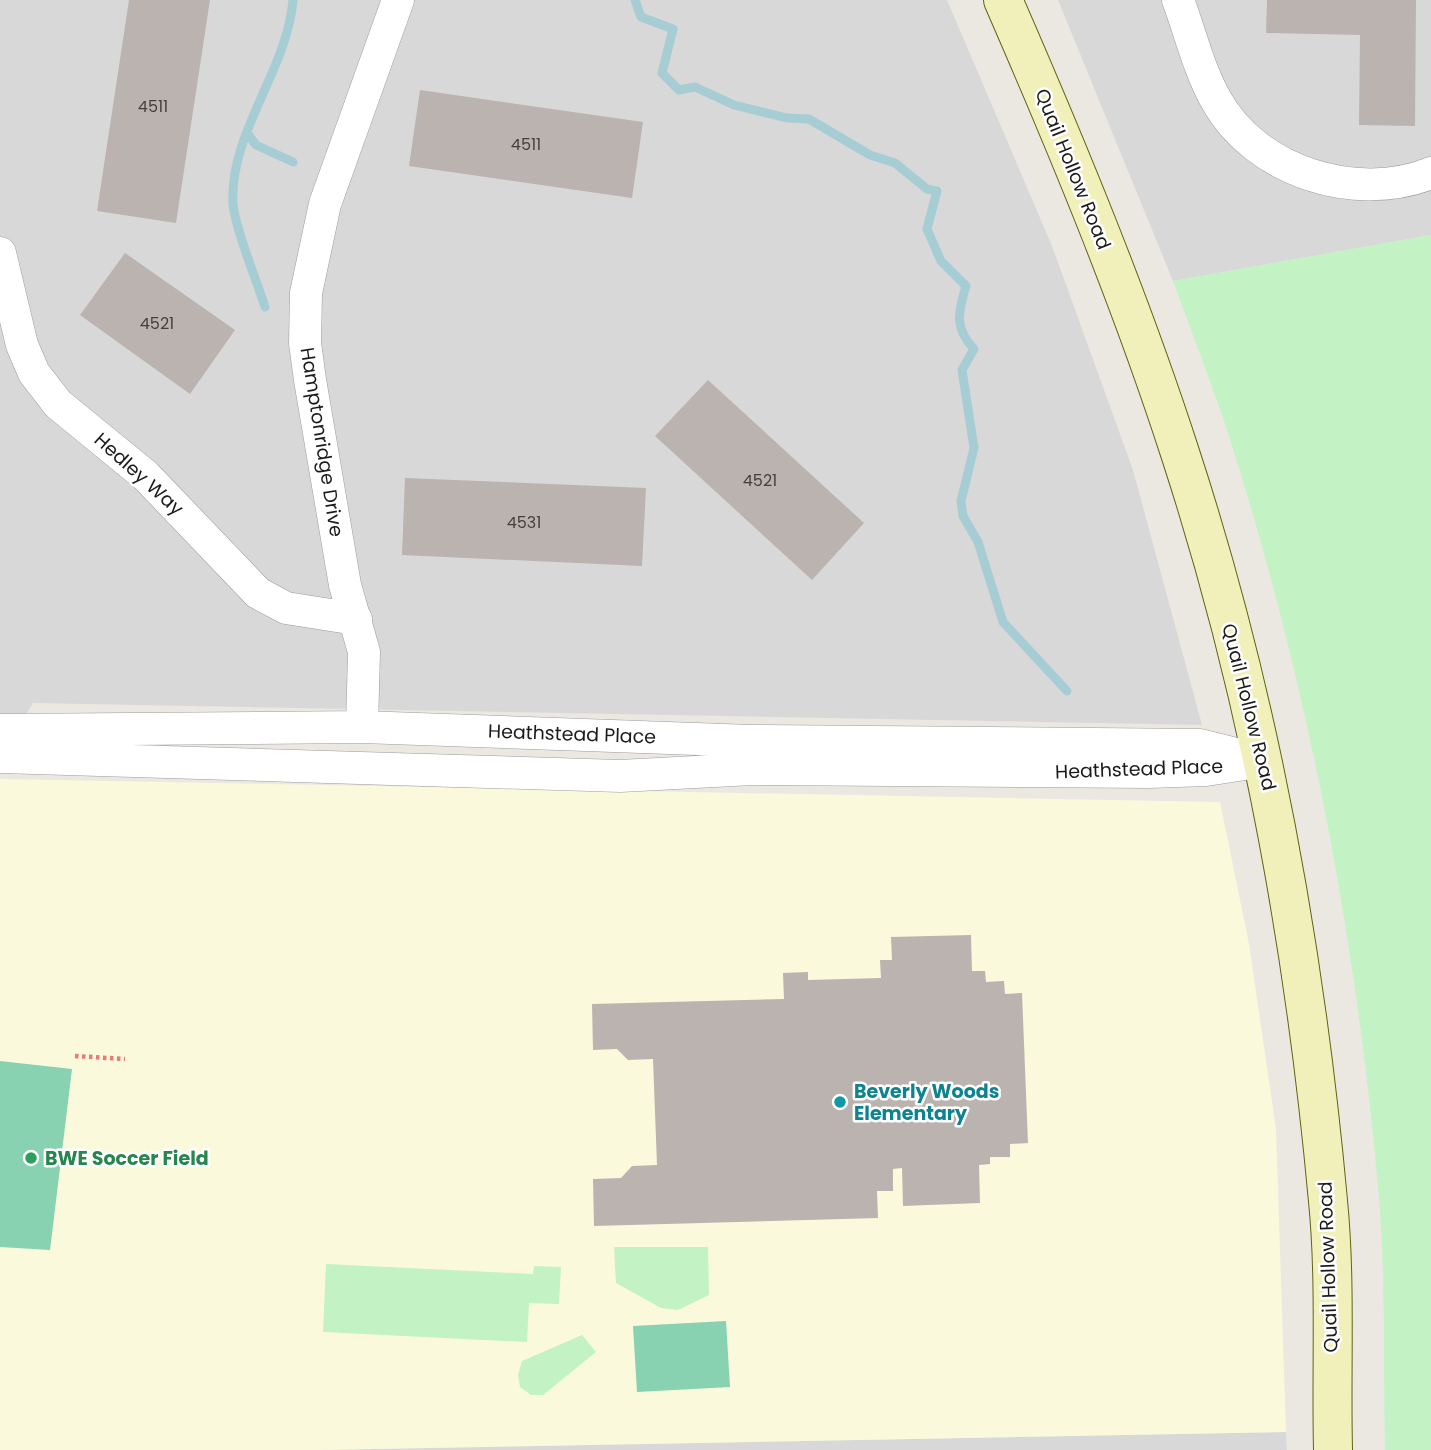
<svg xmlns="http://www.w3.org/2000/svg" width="1431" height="1450" font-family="Poppins,sans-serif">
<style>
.residential{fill:#d9d8d8}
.education{fill:#faf9dc}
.park{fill:#c3f2c4}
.pitch{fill:#88d2b1}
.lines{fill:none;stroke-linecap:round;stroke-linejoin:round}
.stream{stroke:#a7cdd4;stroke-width:9}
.building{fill:#bbb3af}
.minor-casing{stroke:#9c9c9c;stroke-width:33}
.secondary-casing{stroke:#5f6311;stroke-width:40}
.path{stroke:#e87b76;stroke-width:4.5;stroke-dasharray:3.5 3.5;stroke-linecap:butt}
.minor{stroke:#fff;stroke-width:32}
.secondary{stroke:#f1f0bb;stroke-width:38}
.culture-dot{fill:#0f9aa8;stroke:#fff;stroke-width:2.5}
.leisure-dot{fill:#2e9e5b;stroke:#fff;stroke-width:2.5}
.labels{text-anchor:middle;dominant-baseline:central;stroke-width:5;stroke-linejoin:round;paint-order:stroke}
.number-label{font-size:16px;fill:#434140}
.street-label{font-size:19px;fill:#1b1b1b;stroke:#fff}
.culture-label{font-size:19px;font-weight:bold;fill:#0d838f;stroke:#fff;text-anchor:start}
.leisure-label{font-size:19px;font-weight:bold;fill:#27864d;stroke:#fff;text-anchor:start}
</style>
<rect width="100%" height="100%" fill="#ebe8e2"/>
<path class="residential" d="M0 0H947L1052 246 1133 470 1202 725 33 703 0 756Z
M1058 0H1431V235L1173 281Z
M1286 1432 1287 1450H319Z"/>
<path class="education" d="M0 779 1220 802 1249 944 1276 1129 1286 1432 319 1450H0Z"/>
<path class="park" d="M1431 235V1450H1385C1383 1366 1386 1281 1379 1198 1357 941 1308 685 1230 439 1213 386 1192 334 1173 281Z
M614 1247H708L709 1295 678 1310 661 1308 616 1283Z
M326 1264 533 1274 534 1266 561 1267 559 1304 529 1303 527 1342 323 1332Z
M582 1335 596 1352 543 1395H531L520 1387 518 1375 522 1361Z"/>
<path class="pitch" d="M0 1061 72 1069 50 1250 0 1247Z
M726 1321 730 1387 637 1392 633 1326Z"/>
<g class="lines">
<path class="stream" d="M635 0 641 17 673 29 662 73 679 90 695 87 734 105 787 118 809 119 870 155 895 163 927 189 937 191 927 229 941 261 966 286C958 312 954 328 974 349L962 370 974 448 961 501 963 516 978 542 1003 622 1067 691
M247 133 256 145 293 162
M265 307C257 282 235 228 233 204 229 133 287 71 293 0"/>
</g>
<path class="building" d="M129 0H210L176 223 97 211Z
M1267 0H1416L1415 126 1359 125 1360 35 1266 33Z
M420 90 643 122 632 198 409 166Z
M125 253 235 330 190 394 80 315Z
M708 380 864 523 812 580 655 436Z
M405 478 646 488 642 566 402 555Z
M971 935 972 971H985L986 982 1004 981 1005 994 1022 993 1028 1143 1010 1144V1157H990V1164L979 1165 980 1203 903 1206 902 1168 893 1169V1191H877L878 1218 594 1226 593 1179 621 1178 632 1166 657 1165 653 1059 628 1060 617 1049 593 1050 592 1004 784 999 783 973 808 972V980L881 978 880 960H892L891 937Z"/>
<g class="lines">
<g class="minor-casing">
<path id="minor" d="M1178 0C1190 32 1199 70 1216 100 1256 172 1356 203 1431 173
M0 253 22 345 34 373 58 404 146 476 258 593 286 608 356 619
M362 727 364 652 345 585 310 380 305 343 306 293 325 204 398 0
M0 730 362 727 752 741 1200 745 1264 761
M0 757 620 776 752 769 1149 772 1206 770 1251 763"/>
</g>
<g class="secondary-casing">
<path id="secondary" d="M1003 0C1068 149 1131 301 1181 456 1260 698 1305 949 1328 1201 1336 1281 1331 1369 1333 1450"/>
</g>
<path class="path" d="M75 1056 125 1059"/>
<use href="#minor" class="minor"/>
<use href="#secondary" class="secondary"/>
</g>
<circle class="culture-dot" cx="840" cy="1102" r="7"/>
<circle class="leisure-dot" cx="31" cy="1158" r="7"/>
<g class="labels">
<g class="number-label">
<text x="153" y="106">4511</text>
<text x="526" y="144">4511</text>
<text x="157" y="323">4521</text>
<text x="760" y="480">4521</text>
<text x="524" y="522">4531</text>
</g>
<g class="street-label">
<text transform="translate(1073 169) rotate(68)">Quail Hollow Road</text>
<text transform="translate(322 442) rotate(81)">Hamptonridge Drive</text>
<text transform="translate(139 474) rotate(42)">Hedley Way</text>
<text transform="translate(1249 707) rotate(76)">Quail Hollow Road</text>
<text transform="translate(572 734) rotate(2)">Heathstead Place</text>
<text transform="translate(1139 769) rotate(-2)">Heathstead Place</text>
<text transform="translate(1328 1267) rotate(-92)">Quail Hollow Road</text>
</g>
<g class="culture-label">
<text x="854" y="1091">Beverly Woods<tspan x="854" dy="22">Elementary</tspan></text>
</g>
<g class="leisure-label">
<text x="45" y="1158">BWE Soccer Field</text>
</g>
</g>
</svg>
